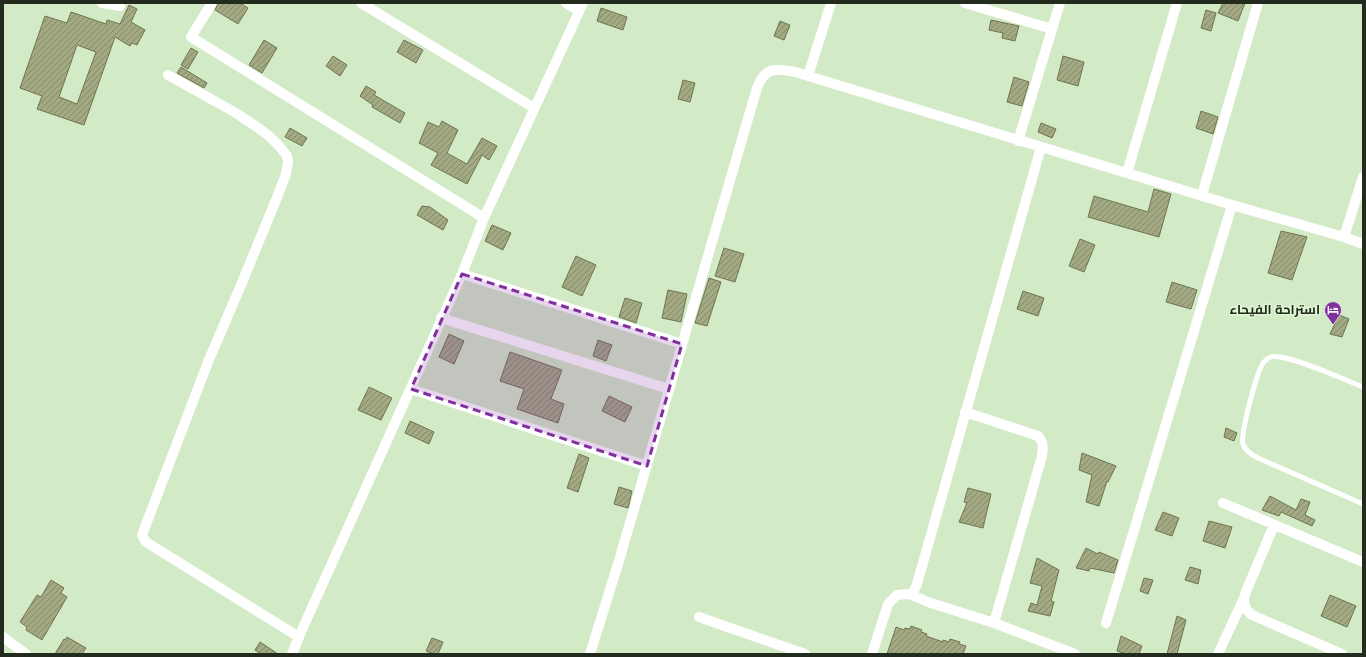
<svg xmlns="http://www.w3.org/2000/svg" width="1366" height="657" font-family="'Varela Round',Cairo,sans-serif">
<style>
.building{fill:url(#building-hatch);stroke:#6f744f;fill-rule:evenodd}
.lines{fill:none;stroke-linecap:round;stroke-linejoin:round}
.lane{stroke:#fff;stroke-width:5}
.street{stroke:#fff;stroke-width:10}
.marked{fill:#802f9f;fill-opacity:0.2;stroke:#802f9f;stroke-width:3;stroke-dasharray:8 5;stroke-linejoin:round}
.labels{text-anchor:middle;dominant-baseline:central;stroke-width:3;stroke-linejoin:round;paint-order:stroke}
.poi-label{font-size:13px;font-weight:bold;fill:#232b1e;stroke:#dff8d3;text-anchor:end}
</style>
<defs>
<pattern id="building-hatch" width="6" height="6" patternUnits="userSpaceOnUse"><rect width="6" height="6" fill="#a3a982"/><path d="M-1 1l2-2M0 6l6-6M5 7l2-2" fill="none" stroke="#848a6a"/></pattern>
</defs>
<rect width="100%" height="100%" fill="#d2eac6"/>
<path class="building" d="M218 3H240L248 8 238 24 215 10Z
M1223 3H1245L1238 21 1218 13Z
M129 5 137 9 131 22 145 30 137 45 132 43 130 46 115 37 84 125 37 109 42 96 20 88 45 16 67 23 71 12 106 24 107 20 120 24ZM77 45 96 52 77 104 59 97Z
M601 8 627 17 623 30 597 21Z
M1206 10 1216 13 1211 31 1201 28Z
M991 20 1019 26 1015 41 1002 38 1003 33 989 30Z
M780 21 790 25 784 40 774 36Z
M264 40 277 48 262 73 249 65Z
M404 40 423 50 416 63 397 52Z
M191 48 198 52 188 69 181 65Z
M333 56 347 65 340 76 326 66Z
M1063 56 1084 62 1078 86 1057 80Z
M181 67 207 83 204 88 177 73Z
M1014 77 1029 82 1022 106 1007 102Z
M683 80 695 83 690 102 678 99Z
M366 86 376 92 374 95 405 113 400 123 372 107 373 105 360 96Z
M1201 111 1218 117 1213 134 1196 128Z
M442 121 458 130 447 153 467 164 482 138 497 146 489 160 482 155 467 184 431 165 438 153 419 143 428 122 439 127Z
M1041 123 1056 129 1052 138 1038 132Z
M290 128 307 138 302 146 285 137Z
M1154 189 1171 194 1159 237 1088 217 1094 196 1148 212Z
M422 206 430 207 448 220 443 230 417 215Z
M492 225 511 233 503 250 485 241Z
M1281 231 1307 237 1292 280 1268 273Z
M1080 239 1095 245 1084 272 1069 266Z
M724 248 744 254 735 282 715 276Z
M576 256 596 265 582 296 562 287Z
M709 278 721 282 707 326 695 323Z
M1172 282 1197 290 1191 309 1166 302Z
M668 290 687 294 681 322 662 318Z
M1023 291 1044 298 1038 316 1017 309Z
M625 298 642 303 636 323 619 317Z
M1339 315 1349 319 1342 337 1330 334Z
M449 334 464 341 454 364 439 357Z
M598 340 612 345 606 361 593 356Z
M510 352 562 370 551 399 564 404 558 423 517 409 524 389 500 381Z
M369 387 392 398 381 420 358 410Z
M609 396 632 407 625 422 602 411Z
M410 421 434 432 429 444 405 433Z
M1226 428 1237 433 1234 441 1224 437Z
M1082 453 1116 466 1108 482 1107 481 1099 506 1086 502 1092 475 1079 470Z
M579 454 589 458 578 492 567 488Z
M619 487 632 491 628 508 614 504Z
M968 488 991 494 983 528 959 522 967 503 964 502Z
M1270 496 1296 510 1301 499 1310 502 1305 515 1315 520 1312 526 1281 512 1279 516 1262 510Z
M1163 512 1179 518 1172 536 1155 530Z
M1209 521 1232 527 1225 548 1203 541Z
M1086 548 1098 554 1099 552 1118 560 1114 573 1090 568 1089 571 1076 568Z
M1037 558 1059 570 1051 601 1054 602 1050 616 1028 611 1031 603 1037 605 1042 586 1030 583Z
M1190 567 1201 570 1198 584 1185 580Z
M1144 578 1153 580 1148 594 1140 591Z
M51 580 64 588 61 593 67 597 42 640 26 630 27 627 20 622 37 595 41 597Z
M1330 595 1356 606 1347 627 1321 616Z
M1177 616 1186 620 1177 654H1167Z
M911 626 922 630 921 632 927 634 926 636 943 642V640L949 642 950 639 960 642 959 644 966 646 963 654H887L896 627 904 630 905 628 910 629Z
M1121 636 1142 646 1139 654H1126L1117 651Z
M67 637 86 648 82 654H55L64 639 65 640Z
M432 638 443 642 438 654H434L426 651Z
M260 642 278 654H261L255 650Z"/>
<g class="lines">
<path class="lane" d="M1363 387C1347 381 1285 352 1271 357 1269 357 1265 361 1264 362 1257 369 1240 436 1243 444 1245 451 1252 455 1258 458L1363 504"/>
<path class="street" d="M102 3 120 6
M212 3 191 37 484 218
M361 3 534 108
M566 3 579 11
M965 3 1052 29
M168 75 236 113 257 127 268 135 280 147 287 156 288 162 286 174 276 200 241 285 208 362 142 535 144 539 146 542 299 637
M808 76 831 3
M1018 141 1060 3
M1041 147 917 584 912 595 928 602 994 623 1075 654
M1127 173 1177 3
M1202 195 1258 3
M1344 237 1363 244
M462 274 682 344
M441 318 669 389
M411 389 647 466
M965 412 1038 436C1044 442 1043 448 1042 456L994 623
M1223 503 1363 562
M1274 525 1245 594C1243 603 1244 609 1252 615L1342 654
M699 617 805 654
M1106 623 1232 205
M3 637 26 654
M292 654 301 632 462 274 484 218 583 3
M590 654 618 564 757 88C765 67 775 68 795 72L1232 205 1344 237 1363 177
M872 654 888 604 897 595 908 594 912 595
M1218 654 1244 598"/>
</g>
<path class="marked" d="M462 274 682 344 647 466 411 389Z"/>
<defs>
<g id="hotel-pin" transform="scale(0.9)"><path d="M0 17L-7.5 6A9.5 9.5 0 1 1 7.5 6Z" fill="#802f9f" stroke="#dff8d3"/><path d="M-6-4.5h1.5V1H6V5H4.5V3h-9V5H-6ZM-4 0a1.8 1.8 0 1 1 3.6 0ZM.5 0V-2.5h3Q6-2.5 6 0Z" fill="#fff"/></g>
</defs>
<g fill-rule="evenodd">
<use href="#hotel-pin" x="1333" y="310"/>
</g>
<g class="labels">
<g class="poi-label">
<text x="1320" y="310">استراحة الفيحاء</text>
</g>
</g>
<rect width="1366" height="657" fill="none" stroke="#232b1e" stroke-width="8"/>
</svg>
